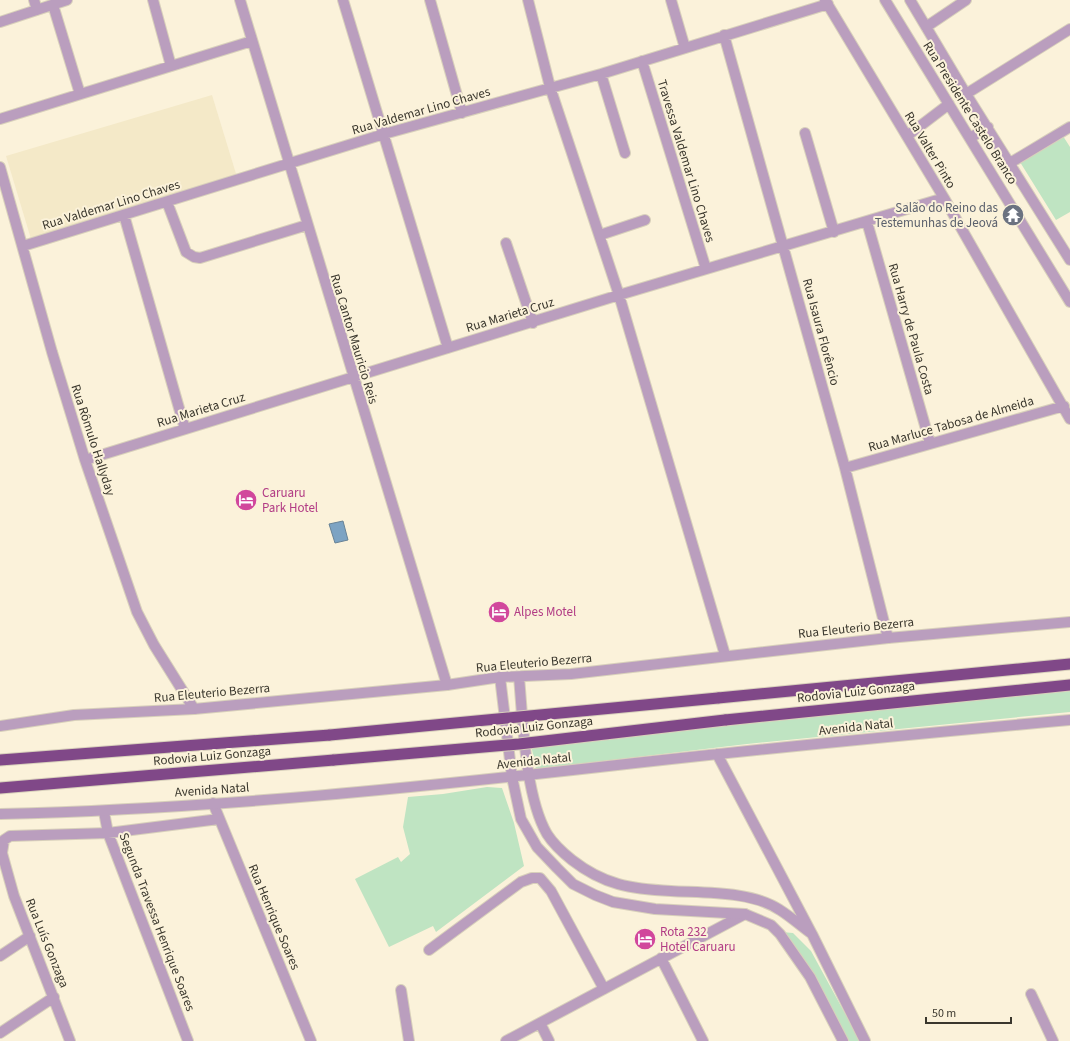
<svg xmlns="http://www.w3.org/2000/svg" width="1070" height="1041" font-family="'Source Sans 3',sans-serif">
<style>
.built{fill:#f4e9c8}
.green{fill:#bfe4c2}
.water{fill:#7ca3c3;stroke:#688396}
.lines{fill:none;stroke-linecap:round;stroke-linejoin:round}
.minor-casing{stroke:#d8d0bb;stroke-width:12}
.tertiary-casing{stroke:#d8d0bb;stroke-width:12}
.trunk-casing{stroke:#d8d0bb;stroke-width:13}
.minor{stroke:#ba9ebe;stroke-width:10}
.tertiary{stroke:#ba9ebe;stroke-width:10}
.trunk{stroke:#804888;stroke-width:11}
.trunk-bridge-casing{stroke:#d8d0bb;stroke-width:13;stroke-linecap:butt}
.trunk-bridge{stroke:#804888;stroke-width:11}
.labels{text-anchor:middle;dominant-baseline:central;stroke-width:4;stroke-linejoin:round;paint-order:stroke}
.street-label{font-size:13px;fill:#3a372d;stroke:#fbf2da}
.worship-label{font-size:13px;fill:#5b616d;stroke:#fbf2da;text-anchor:end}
.hotel-label{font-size:13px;fill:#b23c85;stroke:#fbf2da;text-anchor:start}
</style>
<rect width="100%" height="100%" fill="#fbf2da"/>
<path class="built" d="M212 95 237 177 31 239 6 156Z"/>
<path class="green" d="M1063 136 1070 147V212L1056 220 1020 162Z
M1070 691V712L747 744 536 769 530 740 725 720Z
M487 787 502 788 514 823 524 866 436 932 433 926 389 947 355 879 398 857 401 862 410 854 403 827 408 797 443 794Z
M782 932 793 933 811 951 860 1041H846Z"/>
<path class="water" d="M343 521 348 540 335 543 329 524Z"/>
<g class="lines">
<g class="minor-casing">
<path id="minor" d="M34 0 37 10
M153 0 171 66
M240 0 447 685
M343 0 448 348
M430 0 462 113
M528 0 550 87 619 295 725 655
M671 0 685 48
M825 0 944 198 1070 419
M885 0 1070 302
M910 0 966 94 1070 260
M53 5 80 94
M0 22 67 0
M926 27 966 0
M724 35 845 468 888 638
M642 61 706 269
M601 74 625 153
M966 94 1070 29
M0 119 252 41
M805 133 834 232
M907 136 949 104
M970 138 988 127
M1010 163 1070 127
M0 167 52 352 85 460 137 612 154 645 194 709
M167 202 186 252 194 257 200 258 307 225
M124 215 185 429
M867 222 930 443
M600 235 645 220
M506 243 533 323
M23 246 384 134 601 74 828 4
M85 460 619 295 944 198
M845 468 1064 406
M213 803 311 1041
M104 812 108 833 188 1041
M429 950 521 882 532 878H540L551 891 604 989
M0 956 30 936
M661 958 703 1041
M401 990 409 1041
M1031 994 1053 1041
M540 1023 549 1041
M0 1033 54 997
M70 1041 14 896 2 853 4 840 10 836 108 833 219 819
M506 1041 745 914"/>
</g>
<g class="tertiary-casing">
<path id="tertiary" d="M500 677 512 777 521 819 537 847 557 868 573 884 595 895 613 902 655 909 745 914 771 925 780 934 810 977 843 1041
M519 677C523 721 525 796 547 834 554 845 562 852 572 860 604 885 631 889 671 891 704 893 752 891 780 910 791 917 801 926 812 934
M0 726 74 715 194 709 447 685 500 677 571 674 888 638 1070 622
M717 754 812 934 865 1041
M0 814C212 809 424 787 635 763 780 747 925 733 1070 720"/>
</g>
<g class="trunk-casing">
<path id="trunk" d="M718 698 1070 664
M725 720 1070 685
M0 760 330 735
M0 788 334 760"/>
</g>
<use href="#minor" class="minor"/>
<use href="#tertiary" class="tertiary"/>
<use href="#trunk" class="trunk"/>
<g class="trunk-bridge-casing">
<path id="trunk-bridge" d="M330 735 718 698
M334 760 519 744 725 720"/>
</g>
<use href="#trunk-bridge" class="trunk-bridge"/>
</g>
<defs>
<g id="temple-disc" transform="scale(1.15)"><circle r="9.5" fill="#6b7280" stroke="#fbf2da"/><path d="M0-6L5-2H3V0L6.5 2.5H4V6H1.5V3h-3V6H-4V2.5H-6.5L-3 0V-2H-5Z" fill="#fff"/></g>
<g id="hotel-disc" transform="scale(1.15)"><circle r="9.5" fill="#d1479c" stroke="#fbf2da"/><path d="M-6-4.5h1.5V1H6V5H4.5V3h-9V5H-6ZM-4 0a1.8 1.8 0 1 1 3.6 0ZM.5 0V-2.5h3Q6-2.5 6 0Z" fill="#fff"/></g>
</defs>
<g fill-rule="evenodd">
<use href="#temple-disc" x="1013" y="215"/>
<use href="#hotel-disc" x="246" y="500"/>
<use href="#hotel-disc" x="499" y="612"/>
<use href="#hotel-disc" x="645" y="939"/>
</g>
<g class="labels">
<g class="street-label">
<text transform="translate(421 111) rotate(-16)">Rua Valdemar Lino Chaves</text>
<text transform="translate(970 113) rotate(58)">Rua Presidente Castelo Branco</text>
<text transform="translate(930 150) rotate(59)">Rua Valter Pinto</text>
<text transform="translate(686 161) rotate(73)">Travessa Valdemar Lino Chaves</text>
<text transform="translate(111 205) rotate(-17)">Rua Valdemar Lino Chaves</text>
<text transform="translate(510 315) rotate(-17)">Rua Marieta Cruz</text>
<text transform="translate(911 329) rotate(74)">Rua Harry de Paula Costa</text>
<text transform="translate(821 332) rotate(75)">Rua Isaura Florêncio</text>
<text transform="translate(354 339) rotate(73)">Rua Cantor Mauricio Reis</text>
<text transform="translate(201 410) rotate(-17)">Rua Marieta Cruz</text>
<text transform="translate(951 424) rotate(-16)">Rua Marluce Tabosa de Almeida</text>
<text transform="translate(93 440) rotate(72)">Rua Rômulo Hallyday</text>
<text transform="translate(856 628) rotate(-6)">Rua Eleuterio Bezerra</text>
<text transform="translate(534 663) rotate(-5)">Rua Eleuterio Bezerra</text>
<text transform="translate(856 692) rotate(-6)">Rodovia Luiz Gonzaga</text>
<text transform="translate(212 693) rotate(-5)">Rua Eleuterio Bezerra</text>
<text transform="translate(534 727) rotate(-6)">Rodovia Luiz Gonzaga</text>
<text transform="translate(856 727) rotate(-6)">Avenida Natal</text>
<text transform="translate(212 756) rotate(-5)">Rodovia Luiz Gonzaga</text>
<text transform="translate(534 761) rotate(-6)">Avenida Natal</text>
<text transform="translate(212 790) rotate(-4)">Avenida Natal</text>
<text transform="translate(274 917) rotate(67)">Rua Henrique Soares</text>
<text transform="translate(157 922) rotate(69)">Segunda Travessa Henrique Soares</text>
<text transform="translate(47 943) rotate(68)">Rua Luís Gonzaga</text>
</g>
<g class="worship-label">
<text x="998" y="208">Salão do Reino das<tspan x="998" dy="15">Testemunhas de Jeová</tspan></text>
</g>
<g class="hotel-label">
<text x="262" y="493">Caruaru<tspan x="262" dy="15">Park Hotel</tspan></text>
<text x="514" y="612">Alpes Motel</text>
<text x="660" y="932">Rota 232<tspan x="660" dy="15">Hotel Caruaru</tspan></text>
</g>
</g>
<path d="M926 1017v6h85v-6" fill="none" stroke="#3a372d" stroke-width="2"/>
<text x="932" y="1017" font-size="12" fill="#3a372d" stroke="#fbf2da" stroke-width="3" paint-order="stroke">50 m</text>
</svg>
